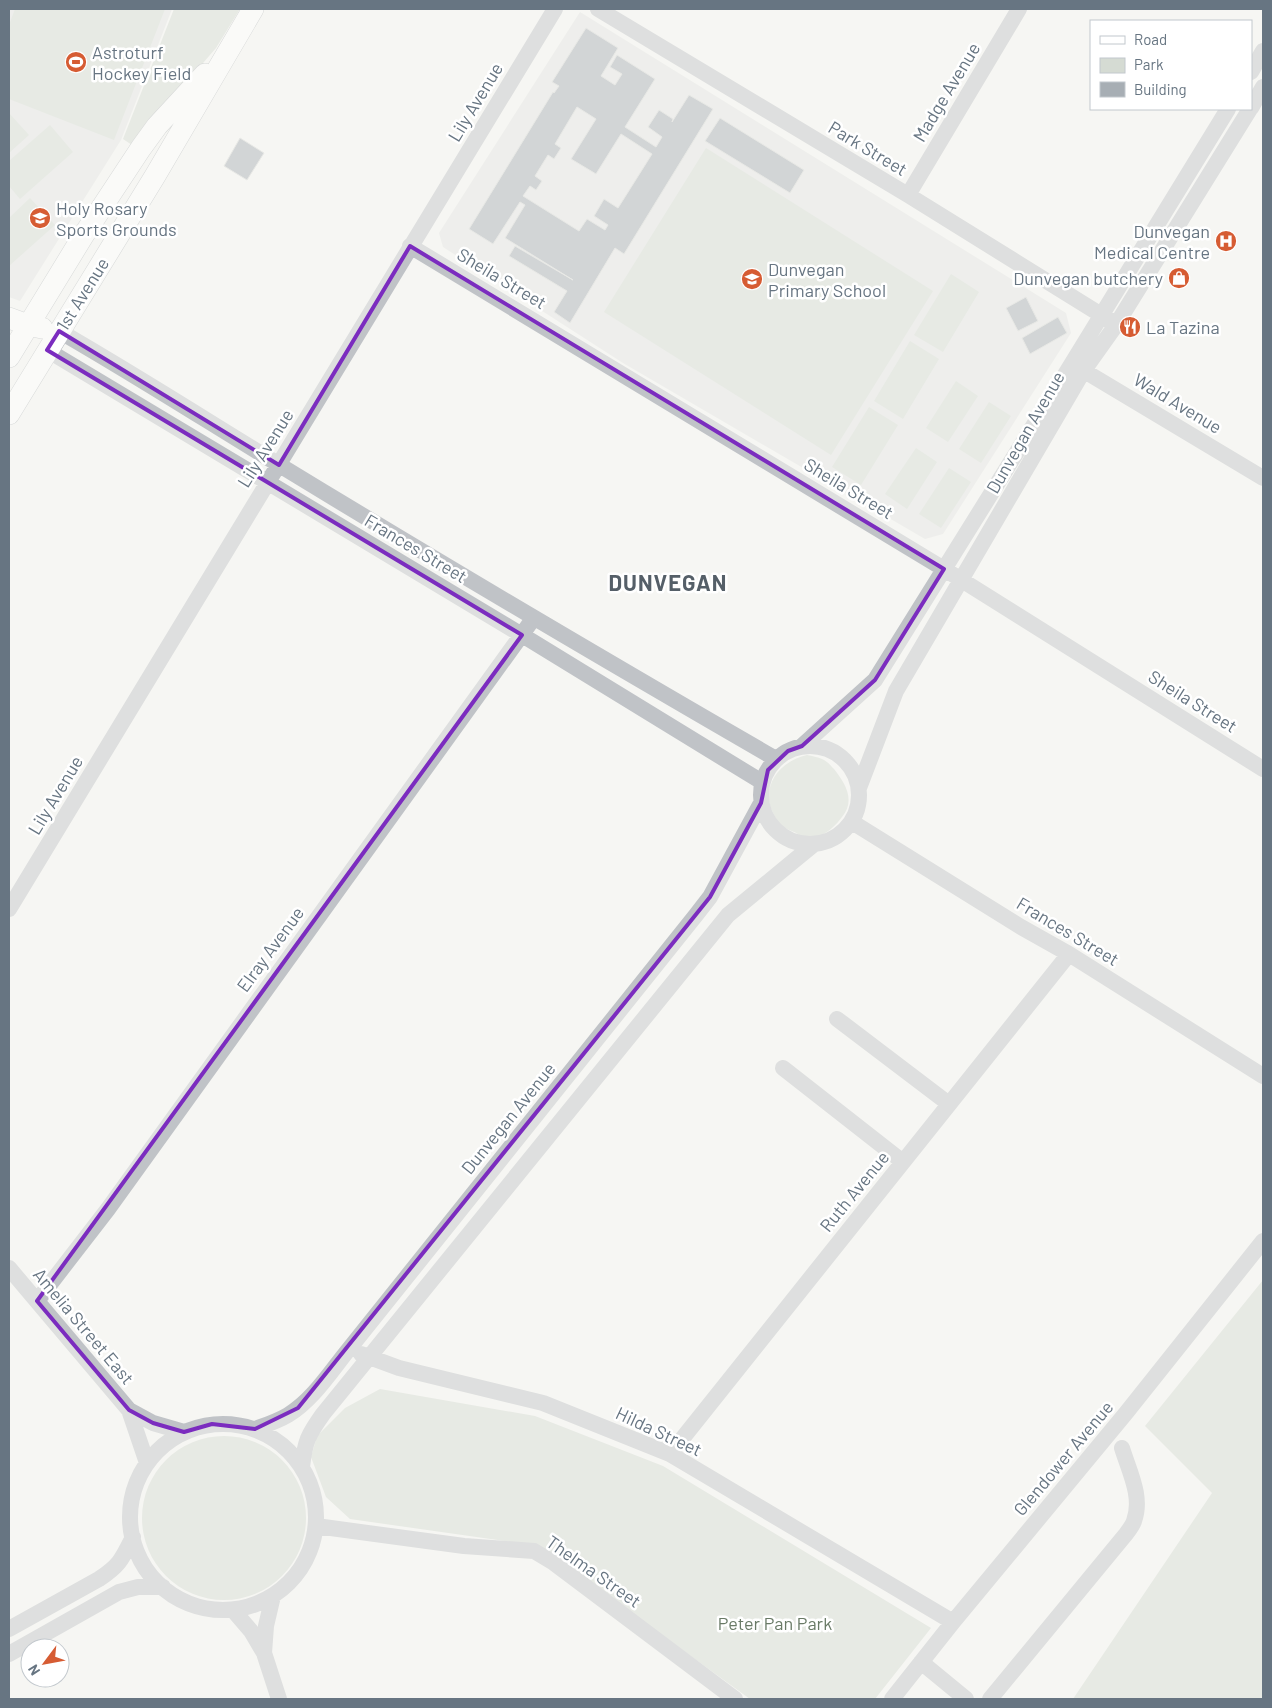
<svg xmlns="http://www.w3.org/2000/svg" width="1272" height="1708" font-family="Barlow,sans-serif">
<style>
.built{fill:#e4e5e4}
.green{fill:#d5dbd3}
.building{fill:#a7aeb4;stroke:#d7d8d6;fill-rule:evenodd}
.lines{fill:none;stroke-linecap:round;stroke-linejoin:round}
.major-casing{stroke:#b3b7bb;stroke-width:22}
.minor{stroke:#c0c3c7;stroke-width:16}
.major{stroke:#fff;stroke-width:21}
.marked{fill:none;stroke:#7b2cbf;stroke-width:4;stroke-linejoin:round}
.labels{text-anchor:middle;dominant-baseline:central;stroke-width:5;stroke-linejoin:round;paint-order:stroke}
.poi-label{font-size:18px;fill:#677582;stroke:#fff;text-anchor:start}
.street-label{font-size:18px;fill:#677582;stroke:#fff}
.park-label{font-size:18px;fill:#697a66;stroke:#fff}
.district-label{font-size:22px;font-weight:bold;letter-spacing:1px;fill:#555f68;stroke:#fff}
</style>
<rect width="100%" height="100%" fill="#f6f6f3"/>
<path class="built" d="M9 9H172L121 140 20 301 9 297Z
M580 12 1066 313 1071 333 943 534 925 539 623 363 443 247 439 233Z"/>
<path class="green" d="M15 9H165L114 140 9 99V25Z
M174 9H240L216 48 132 145 123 139Z
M9 113 29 135 9 153Z
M50 125 73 152 20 199 9 186V161Z
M706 148 933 291 831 455 604 312Z
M30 198 55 225 9 266V218Z
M951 274 979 292 943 352 914 335Z
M910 341 939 359 903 419 874 401Z
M956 381 978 396 948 442 926 428Z
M989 402 1011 416 981 463 959 449Z
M869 407 898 425 861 485 832 467Z
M916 448 937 462 907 509 885 494Z
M949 468 971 482 941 528 919 514Z
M807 755C812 756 818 757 822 759 827 761 830 765 834 769 845 783 856 800 842 817 834 828 819 842 803 837 800 836 797 833 794 832 790 830 786 829 783 827 778 824 775 817 772 811 761 784 781 761 807 755Z
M1263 1280V1699H1073L1212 1493 1145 1426Z
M380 1389 535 1416 663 1466 931 1628 875 1699H750L539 1546 350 1519 326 1497 311 1457 317 1436 345 1408Z
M142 1518a82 82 0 1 1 164 0a82 82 0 1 1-164 0Z"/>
<path class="building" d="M586 28 618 48 601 76 615 85 622 74 610 67 617 55 655 79 625 127 656 147 662 137 648 127 659 110 673 119 672 122 689 95 713 109 624 254 615 248 570 323 554 312 567 291 509 256 515 246 573 280 505 238 525 205 520 202 493 244 469 229 553 92 554 93 559 86 552 82ZM577 107 596 119 571 159 596 174 621 134 652 154 618 208 604 199 594 216 608 225 605 230 587 219 579 231 523 196 530 186 536 190 542 181 535 176 548 155 554 159 561 148 555 144Z
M720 118 804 170 790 193 705 141Z
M240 138 264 153 247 180 224 166Z
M1026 297 1038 321 1018 331 1006 308Z
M1058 317 1067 333 1030 354 1022 338Z"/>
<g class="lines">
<g class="major-casing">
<path id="major" d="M9 318 28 325 42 328
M9 357 83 236 141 148 157 126 205 74
M9 414 155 176 253 9"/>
</g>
<path class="minor" d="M598 9 908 195 1111 321
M1251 72 1263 51
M1251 108 1263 87
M908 195 1019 9
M410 246 944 569 1263 769
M59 331C134 374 207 421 281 466 445 566 610 663 776 759
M47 350 522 635 762 782
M1076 366 1263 478
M761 795a49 49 0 1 1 98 0a49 49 0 1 1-98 0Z
M802 746 875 680 1055 391 1228 109
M859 788 896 691 1084 370 1116 325 1250 109
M852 822 1021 927 1069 954 1263 1076
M9 909 555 9
M837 1019 949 1104
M783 1068 903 1162
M9 1268 129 1410 153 1423 184 1432
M37 1301 108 1209 533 619
M361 1354 399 1368 543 1403 670 1454 953 1622
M129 1410 147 1463
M130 1517a93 93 0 1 1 186 0a93 93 0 1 1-186 0Z
M255 1429C266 1425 278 1421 288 1415 313 1400 331 1371 349 1349L696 915 710 897 761 803
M670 1454 1069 954
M302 1467C305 1441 308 1435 323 1414L728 915 813 845
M316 1526 464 1546 534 1551 554 1563 735 1699
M233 1610 251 1631 264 1653 279 1699
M9 1629 99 1579C120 1565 122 1559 133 1537
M264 1653 266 1626 273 1596
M9 1654 119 1592 138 1587H163
M921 1662 966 1699
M892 1699 953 1622 1126 1413 1263 1241
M990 1699 1126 1534C1129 1530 1133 1525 1134 1521 1143 1497 1129 1471 1122 1448"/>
<use href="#major" class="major"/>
</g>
<path d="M0 0H1272V1708H0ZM410 246 944 569 875 680 802 746 788 751 768 770 761 803 710 897 298 1408 255 1429 212 1424 184 1432 153 1423 129 1410 37 1301 522 635 47 350 59 331 279 465Z" fill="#f6f6f3" fill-opacity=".55" fill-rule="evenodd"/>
<path class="marked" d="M410 246 944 569 875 680 802 746 788 751 768 770 761 803 710 897 298 1408 255 1429 212 1424 184 1432 153 1423 129 1410 37 1301 522 635 47 350 59 331 279 465Z"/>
<defs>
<g id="stadium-disc" transform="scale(1.125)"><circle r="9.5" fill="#d65c33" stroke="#fff"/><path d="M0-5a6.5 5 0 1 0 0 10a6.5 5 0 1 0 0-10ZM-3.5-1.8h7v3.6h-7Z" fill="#fff"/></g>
<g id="school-disc" transform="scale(1.125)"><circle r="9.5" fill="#d65c33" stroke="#fff"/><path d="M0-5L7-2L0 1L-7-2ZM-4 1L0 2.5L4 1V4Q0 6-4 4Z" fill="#fff"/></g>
<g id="hospital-disc" transform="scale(1.125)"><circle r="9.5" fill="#d65c33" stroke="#fff"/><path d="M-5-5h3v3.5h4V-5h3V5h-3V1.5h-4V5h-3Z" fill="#fff"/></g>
<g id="shop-disc" transform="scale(1.125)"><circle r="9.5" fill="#d65c33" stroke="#fff"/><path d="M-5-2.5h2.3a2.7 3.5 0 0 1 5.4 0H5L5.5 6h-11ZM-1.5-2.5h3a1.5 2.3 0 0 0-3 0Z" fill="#fff"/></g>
<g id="restaurant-disc" transform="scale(1.125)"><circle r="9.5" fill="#d65c33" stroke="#fff"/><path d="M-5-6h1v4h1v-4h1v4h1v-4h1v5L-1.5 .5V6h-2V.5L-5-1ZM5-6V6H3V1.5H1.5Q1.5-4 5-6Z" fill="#fff"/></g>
</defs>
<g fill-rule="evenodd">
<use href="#stadium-disc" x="76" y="62"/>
<use href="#school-disc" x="40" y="218"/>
<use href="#hospital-disc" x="1226" y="241"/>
<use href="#shop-disc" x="1179" y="278"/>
<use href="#school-disc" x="752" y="279"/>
<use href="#restaurant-disc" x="1130" y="327"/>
</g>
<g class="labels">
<g class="poi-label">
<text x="92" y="52">Astroturf<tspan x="92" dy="21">Hockey Field</tspan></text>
<text x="56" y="208">Holy Rosary<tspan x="56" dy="21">Sports Grounds</tspan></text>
<text x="1210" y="231" text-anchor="end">Dunvegan<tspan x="1210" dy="21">Medical Centre</tspan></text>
<text x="768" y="269">Dunvegan<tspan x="768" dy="21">Primary School</tspan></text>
<text x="1163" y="278" text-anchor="end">Dunvegan butchery</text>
<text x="1146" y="327">La Tazina</text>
</g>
<g class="street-label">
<text transform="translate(946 92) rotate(-59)">Madge Avenue</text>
<text transform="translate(475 102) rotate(-59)">Lily Avenue</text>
<text transform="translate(868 148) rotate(31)">Park Street</text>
<text transform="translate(502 278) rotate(31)">Sheila Street</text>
<text transform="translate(82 294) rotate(-58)">1st Avenue</text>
<text transform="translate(1178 403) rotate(31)">Wald Avenue</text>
<text transform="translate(1025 432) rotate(-60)">Dunvegan Avenue</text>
<text transform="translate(265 448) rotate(-58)">Lily Avenue</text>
<text transform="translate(849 488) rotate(31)">Sheila Street</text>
<text transform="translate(416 548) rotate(31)">Frances Street</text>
<text transform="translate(1193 701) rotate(32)">Sheila Street</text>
<text transform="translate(55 795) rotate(-59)">Lily Avenue</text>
<text transform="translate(1068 931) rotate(31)">Frances Street</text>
<text transform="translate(270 949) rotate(-54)">Elray Avenue</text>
<text transform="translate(508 1118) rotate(-51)">Dunvegan Avenue</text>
<text transform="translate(854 1191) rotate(-51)">Ruth Avenue</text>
<text transform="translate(84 1326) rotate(50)">Amelia Street East</text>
<text transform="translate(659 1431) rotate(25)">Hilda Street</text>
<text transform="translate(1063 1458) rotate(-50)">Glendower Avenue</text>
<text transform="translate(594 1571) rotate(35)">Thelma Street</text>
</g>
<g class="park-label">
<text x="775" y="1623">Peter Pan Park</text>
</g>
<g class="district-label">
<text x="668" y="582">DUNVEGAN</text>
</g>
</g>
<rect width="1272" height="1708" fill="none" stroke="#677582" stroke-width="20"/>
<rect x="1090" y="20" width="162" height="90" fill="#ffffff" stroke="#c2c8cd"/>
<rect x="1100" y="36" width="25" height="8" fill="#ffffff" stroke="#c2c8cd"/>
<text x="1134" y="45" font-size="15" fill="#677582">Road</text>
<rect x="1100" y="58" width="25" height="15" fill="#d5dbd3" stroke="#c2c8cd"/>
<text x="1134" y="70" font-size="15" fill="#677582">Park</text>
<rect x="1100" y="82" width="25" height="15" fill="#a7aeb4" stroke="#c2c8cd"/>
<text x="1134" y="95" font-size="15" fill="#677582">Building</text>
<g transform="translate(45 1663) rotate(238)"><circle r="24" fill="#ffffff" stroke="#c2c8cd"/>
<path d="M0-4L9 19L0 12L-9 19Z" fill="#d65c33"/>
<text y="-8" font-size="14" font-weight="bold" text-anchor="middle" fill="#677582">N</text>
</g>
</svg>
